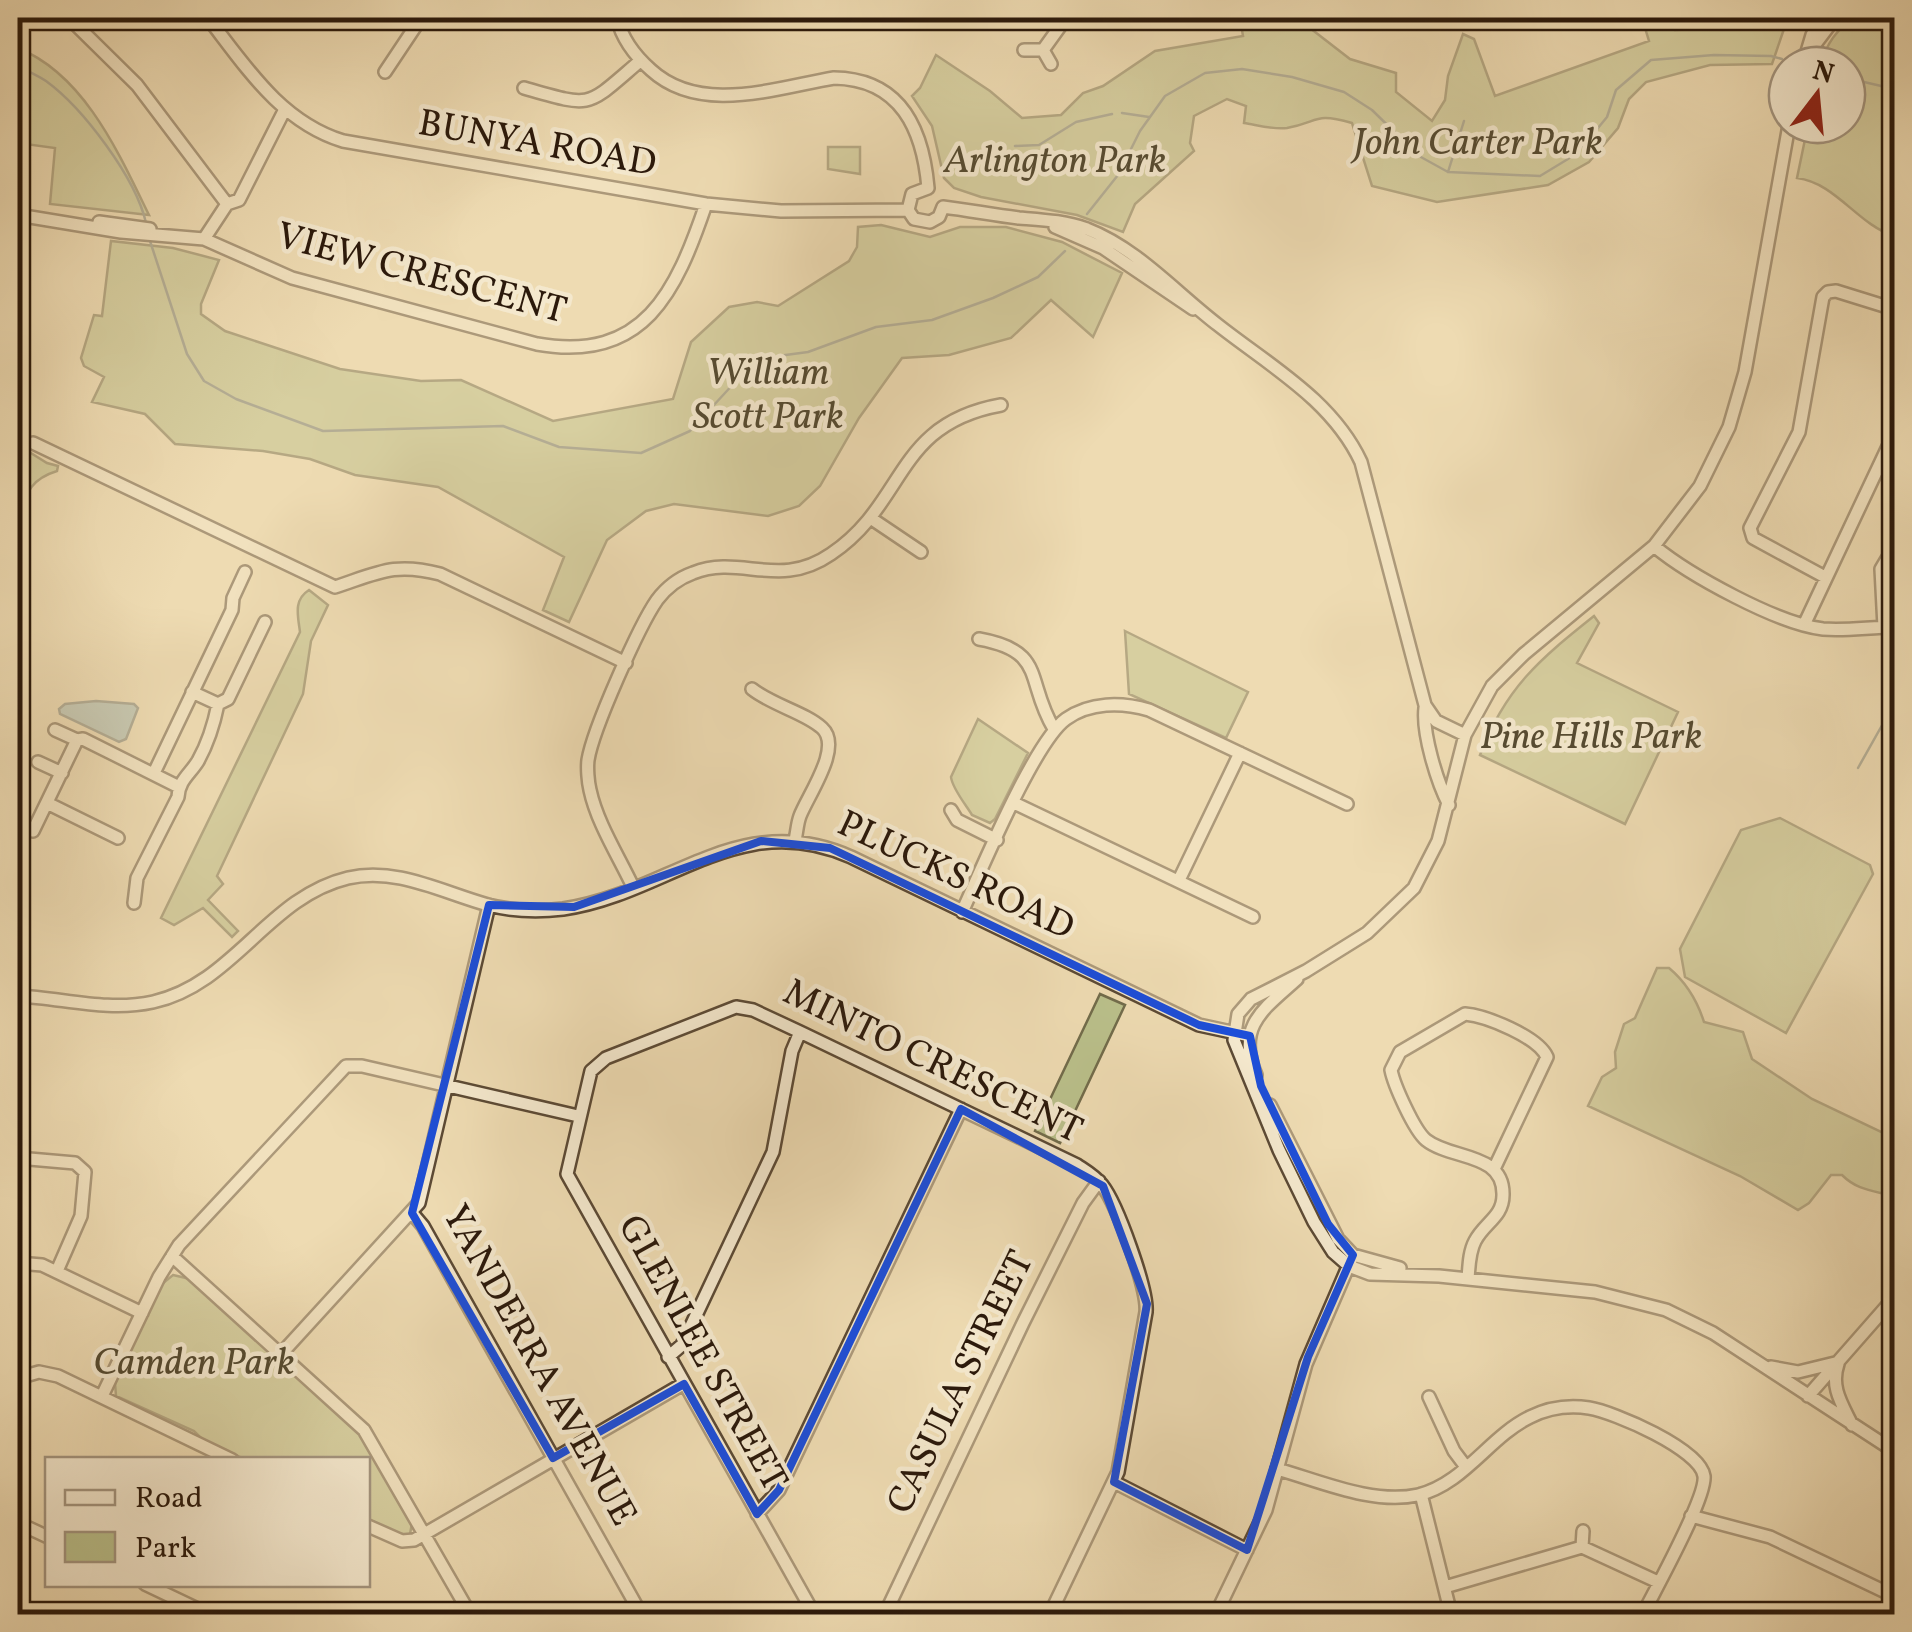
<svg xmlns="http://www.w3.org/2000/svg" width="1912" height="1632" font-family="Vollkorn,serif">
<style>
.green{fill:#bac08b;stroke:#726c4b;stroke-width:2.5}
.water{fill:#9eb9b7;stroke:#707972;stroke-width:2.5}
.lines{fill:none;stroke-linecap:round;stroke-linejoin:round}
.stream{stroke:#707972;stroke-width:2.5}
.minor-casing{stroke:#5c4a35;stroke-width:16}
.minor{stroke:#f4e8cd;stroke-width:11}
.marked{fill:none;stroke:#1d4ed8;stroke-width:8;stroke-linejoin:round}
.labels{text-anchor:middle;dominant-baseline:central;stroke-width:9;stroke-linejoin:round;paint-order:stroke}
.park-label{font-size:38px;font-style:italic;fill:#564b31;stroke:#f4e8cd}
.street-label{font-size:38px;fill:#2b190b;stroke:#f4e8cd}
</style>
<rect width="100%" height="100%" fill="#eedbb2"/>
<filter id="stains"><feTurbulence type="fractalNoise" baseFrequency=".002" numOctaves="4"/><feColorMatrix values="0 0 0 0 .2 0 0 0 0 .09 0 0 0 0 .02 0 0 0 .5 -.17"/></filter>
<radialGradient id="worn" r=".72"><stop offset=".6" stop-color="#630" stop-opacity="0"/><stop offset="1" stop-color="#630" stop-opacity=".3"/></radialGradient>
<path class="green" d="M1240 18H1297L1350 59 1396 73V92L1432 121 1445 100 1448 76 1463 34 1474 39 1495 96 1649 41 1642 18H1669L1675 30 1785 26 1772 64 1710 65 1646 82 1629 99 1618 128 1589 162 1548 185 1437 202 1372 186 1352 123C1313 112 1320 122 1287 128 1274 130 1257 125 1244 123L1246 106 1227 99 1194 116 1190 143 1194 151 1135 204 1123 232 1077 215 981 197 954 188 944 178 932 126 912 96 920 88 936 55 990 91 1022 118 1061 115 1083 93 1103 86 1155 51 1243 36Z
M1856 18 1894 31V236C1857 224 1836 183 1797 178L1808 125H1847V65H1821C1825 46 1838 26 1856 18Z
M18 48C85 75 119 154 149 215L50 204 55 148 18 143Z
M828 147H860V174L828 169Z
M881 225 930 237 960 227H1006L1062 242 1122 273 1093 337 1051 300 1011 338 949 355 902 358 859 418 820 486 799 506 768 516 674 504 646 511 607 540 569 622 543 610 564 557 438 487 355 475 310 459 263 451 175 444 145 414 92 402 104 377 84 366 81 358 94 315 102 316 111 241 173 248 219 260 201 304V314L225 331 340 369 421 381 461 380 553 421 673 399 691 342 729 307 757 302 778 306 849 261 857 247 858 227Z
M18 445 47 463 58 466 57 471C31 479 27 492 18 516Z
M309 590 328 605 311 641 303 694 217 876 223 884 208 900 238 931 232 937 203 908 174 925 161 918 300 632C298 616 293 600 309 590Z
M1594 616 1599 623 1577 663 1678 712 1625 824 1480 755C1505 688 1540 659 1594 616Z
M1125 631 1248 692 1226 738 1129 694Z
M978 719 1028 753 995 819 990 823 972 815C966 805 952 788 951 777Z
M1780 818 1870 865 1873 874 1786 1033 1685 977 1680 949 1741 830Z
M1657 968H1669C1687 983 1697 1000 1704 1022L1743 1032 1752 1059 1812 1099 1894 1138V1188L1890 1186 1885 1194C1868 1190 1855 1188 1842 1175H1831L1809 1203 1798 1210 1740 1176 1588 1106 1602 1077 1616 1068 1615 1052 1624 1024 1635 1018Z
M1100 994 1125 1005 1060 1143 1035 1131Z
M173 1275 190 1279 360 1435 412 1523 410 1534 402 1535 368 1519V1460L244 1459 203 1440 194 1431 116 1396 115 1383 162 1284Z"/>
<path class="water" d="M96 701 134 704 138 708 126 739 119 742 60 714 59 709 65 704Z"/>
<g class="lines">
<path class="stream" d="M18 66C27 71 37 75 46 81 83 108 136 178 146 223
M1847 78 1894 89
M1122 113 1149 117
M1015 146 1039 145 1076 122 1112 114
M1448 172 1464 121
M1087 214 1118 175 1140 131 1165 96 1205 73 1242 69 1292 77 1344 92 1372 110 1419 156 1448 172 1540 176 1568 159 1589 139 1607 117 1616 90 1651 60 1714 55 1771 56 1782 59
M150 241 187 354 204 381 236 399 323 431 503 426 559 447 641 453 690 431 748 368 778 356 808 352 876 327 932 320 993 298 1038 277 1065 251
M1858 768 1894 704"/>
<g class="minor-casing">
<path id="minor" d="M69 18 137 85 227 204
M208 18C246 67 281 122 343 141L706 204 781 211 908 210
M617 18C622 39 634 55 651 70 700 115 775 88 834 78 901 79 923 130 928 188
M1483 18 1487 22 1538 18
M1024 50H1043L1051 64
M1043 50 1066 18
M1810 51 1835 18
M1803 65 1812 35 1823 18
M385 72 421 18
M524 88C594 108 585 108 640 61
M1789 125 1745 372 1729 427 1700 486 1654 546 1524 654 1492 686 1465 735 1438 841 1414 888 1367 933 1306 971 1251 999 1238 1014 1234 1040 1279 1150 1314 1222 1333 1252 1349 1266 1370 1274 1439 1276 1595 1292 1666 1310 1713 1333 1894 1451
M943 207C968 210 994 215 1019 218 1043 220 1065 221 1087 229 1138 249 1175 292 1218 325 1270 366 1332 400 1361 462L1425 705 1436 721 1465 735
M908 210 914 219 930 222 939 217 943 207
M908 210 912 194 928 188
M18 215 121 232 204 239 292 278 537 344C644 363 676 292 706 204
M99 222 150 229
M1055 227 1103 248 1193 309
M204 239 227 204 239 200 284 111
M33 443 335 587C378 573 394 562 440 574L626 663
M872 519 921 552
M1654 546C1689 575 1778 624 1823 629 1846 631 1871 627 1894 627
M1825 577 1753 538 1750 528 1799 432 1823 297 1828 292 1836 291 1894 309
M1804 625 1894 434
M1884 627 1881 569 1894 547
M979 639C1047 651 1025 681 1054 729
M752 689C772 705 806 713 822 728 843 747 808 795 800 816 797 824 797 832 795 840
M192 692 218 704
M1425 708C1422 733 1437 782 1449 805
M55 730 77 740
M38 762 62 773
M154 773 232 610 233 598 245 572
M47 803 118 838
M1014 803 1253 917
M951 810 957 820 997 840
M33 831 77 740 83 739 179 787
M1179 880 1240 753
M633 887C619 857 597 823 590 790 588 782 587 768 588 760 593 729 639 626 657 600 666 588 679 578 693 573 741 554 779 590 831 554 907 503 894 424 1001 405
M134 903 137 878 178 797C179 780 190 774 198 761 208 743 214 724 218 704L228 699 265 622
M962 912C981 871 1034 742 1066 719 1090 702 1121 702 1149 710L1347 804
M18 996C63 998 107 1012 153 1002 234 984 268 897 348 878 397 867 441 892 488 905 512 911 538 912 563 909 668 894 739 807 851 857L1199 1025 1250 1036
M1256 1075C1235 1026 1265 1008 1297 979
M1270 1105 1338 1239 1353 1255 1400 1268
M18 1158 75 1163 85 1172 81 1216 57 1271
M412 1213 423 1226 641 1614
M172 1256 364 1430 470 1614
M18 1263 42 1265 142 1313
M1468 1279C1469 1267 1469 1252 1475 1241 1484 1223 1503 1217 1503 1195 1504 1152 1451 1160 1426 1140 1414 1130 1394 1085 1391 1070L1400 1052 1465 1014C1487 1016 1538 1037 1547 1057L1494 1169
M281 1354 419 1203 489 905
M668 1357 682 1345 773 1152 792 1051 800 1032
M1838 1364C1830 1387 1842 1404 1852 1425
M1771 1367 1798 1372 1835 1363
M18 1378 39 1372 58 1376 232 1460
M102 1396 159 1277 179 1245 346 1066H362L578 1116
M1808 1396 1894 1298
M1429 1397 1454 1451 1466 1467
M1277 1469C1320 1481 1373 1505 1418 1495 1464 1484 1489 1437 1530 1417 1548 1408 1569 1405 1589 1408 1614 1412 1700 1449 1704 1476 1707 1497 1655 1590 1643 1614
M1114 1482 1247 1550
M1421 1494 1451 1614
M757 1514 779 1490 961 1109
M1691 1516 1770 1537 1894 1596
M18 1523 48 1537
M368 1526 402 1541 414 1540 683 1384
M1582 1547 1583 1531
M145 1584 208 1614
M1445 1587 1582 1547 1658 1582
M814 1614 567 1174 591 1071 606 1058 736 1007 753 1010 800 1032 1077 1165C1086 1171 1095 1176 1102 1185 1117 1204 1148 1289 1146 1312L1118 1472 1050 1614
M885 1614 1023 1323 1083 1203 1099 1181
M1216 1614 1266 1510 1306 1364 1351 1260"/>
</g>
<use href="#minor" class="minor"/>
</g>
<path d="M0 0H1912V1632H0ZM761 841 830 848 1199 1025 1250 1036 1261 1086 1328 1224 1353 1255 1308 1357 1247 1550 1114 1482 1147 1304 1103 1186 961 1109 779 1490 757 1514 684 1384 553 1458 412 1213 489 905 574 907Z" fill="#eedbb2" fill-opacity=".55" fill-rule="evenodd"/>
<path class="marked" d="M761 841 830 848 1199 1025 1250 1036 1261 1086 1328 1224 1353 1255 1308 1357 1247 1550 1114 1482 1147 1304 1103 1186 961 1109 779 1490 757 1514 684 1384 553 1458 412 1213 489 905 574 907Z"/>
<g class="labels">
<g class="park-label">
<text x="1478" y="144">John Carter Park</text>
<text x="1055" y="162">Arlington Park</text>
<text x="768" y="374">William<tspan x="768" dy="44">Scott Park</tspan></text>
<text x="1591" y="738">Pine Hills Park</text>
<text x="194" y="1364">Camden Park</text>
</g>
<g class="street-label">
<text transform="translate(537 145) rotate(10)">BUNYA ROAD</text>
<text transform="translate(421 275) rotate(15)">VIEW CRESCENT</text>
<text transform="translate(955 877) rotate(25)">PLUCKS ROAD</text>
<text transform="translate(932 1063) rotate(26)">MINTO CRESCENT</text>
<text transform="translate(701 1354) rotate(61)">GLENLEE STREET</text>
<text transform="translate(538 1366) rotate(61)">YANDERRA AVENUE</text>
<text transform="translate(962 1383) rotate(-64)">CASULA STREET</text>
</g>
</g>
<rect width="1912" height="1632" fill="none" stroke="#eedbb2" stroke-width="60"/>
<rect x="20" y="20" width="1872" height="1592" fill="none" stroke="#2b190b" stroke-width="5"/>
<rect x="30" y="30" width="1852" height="1572" fill="none" stroke="#2b190b" stroke-width="2.5"/>
<rect x="45" y="1457" width="325" height="130" fill="#f4e8cd" stroke="#a4957f" stroke-width="2.5"/>
<rect x="65" y="1490" width="50" height="15" fill="#f4e8cd" stroke="#a4957f" stroke-width="2.5"/>
<text x="135" y="1507" font-size="30" fill="#2b190b">Road</text>
<rect x="65" y="1532" width="50" height="30" fill="#bac08b" stroke="#a4957f" stroke-width="2.5"/>
<text x="135" y="1557" font-size="30" fill="#2b190b">Park</text>
<g transform="translate(1817 95) rotate(16)"><circle r="48" fill="#f4e8cd" stroke="#a4957f" stroke-width="2.5"/>
<path d="M0-8L18 38L0 25L-18 38Z" fill="#8f2418"/>
<text y="-15" font-size="28" font-weight="bold" text-anchor="middle" fill="#2b190b">N</text>
</g>
<rect width="100%" height="100%" filter="url(#stains)"/>
<rect width="100%" height="100%" fill="url(#worn)"/>
</svg>
